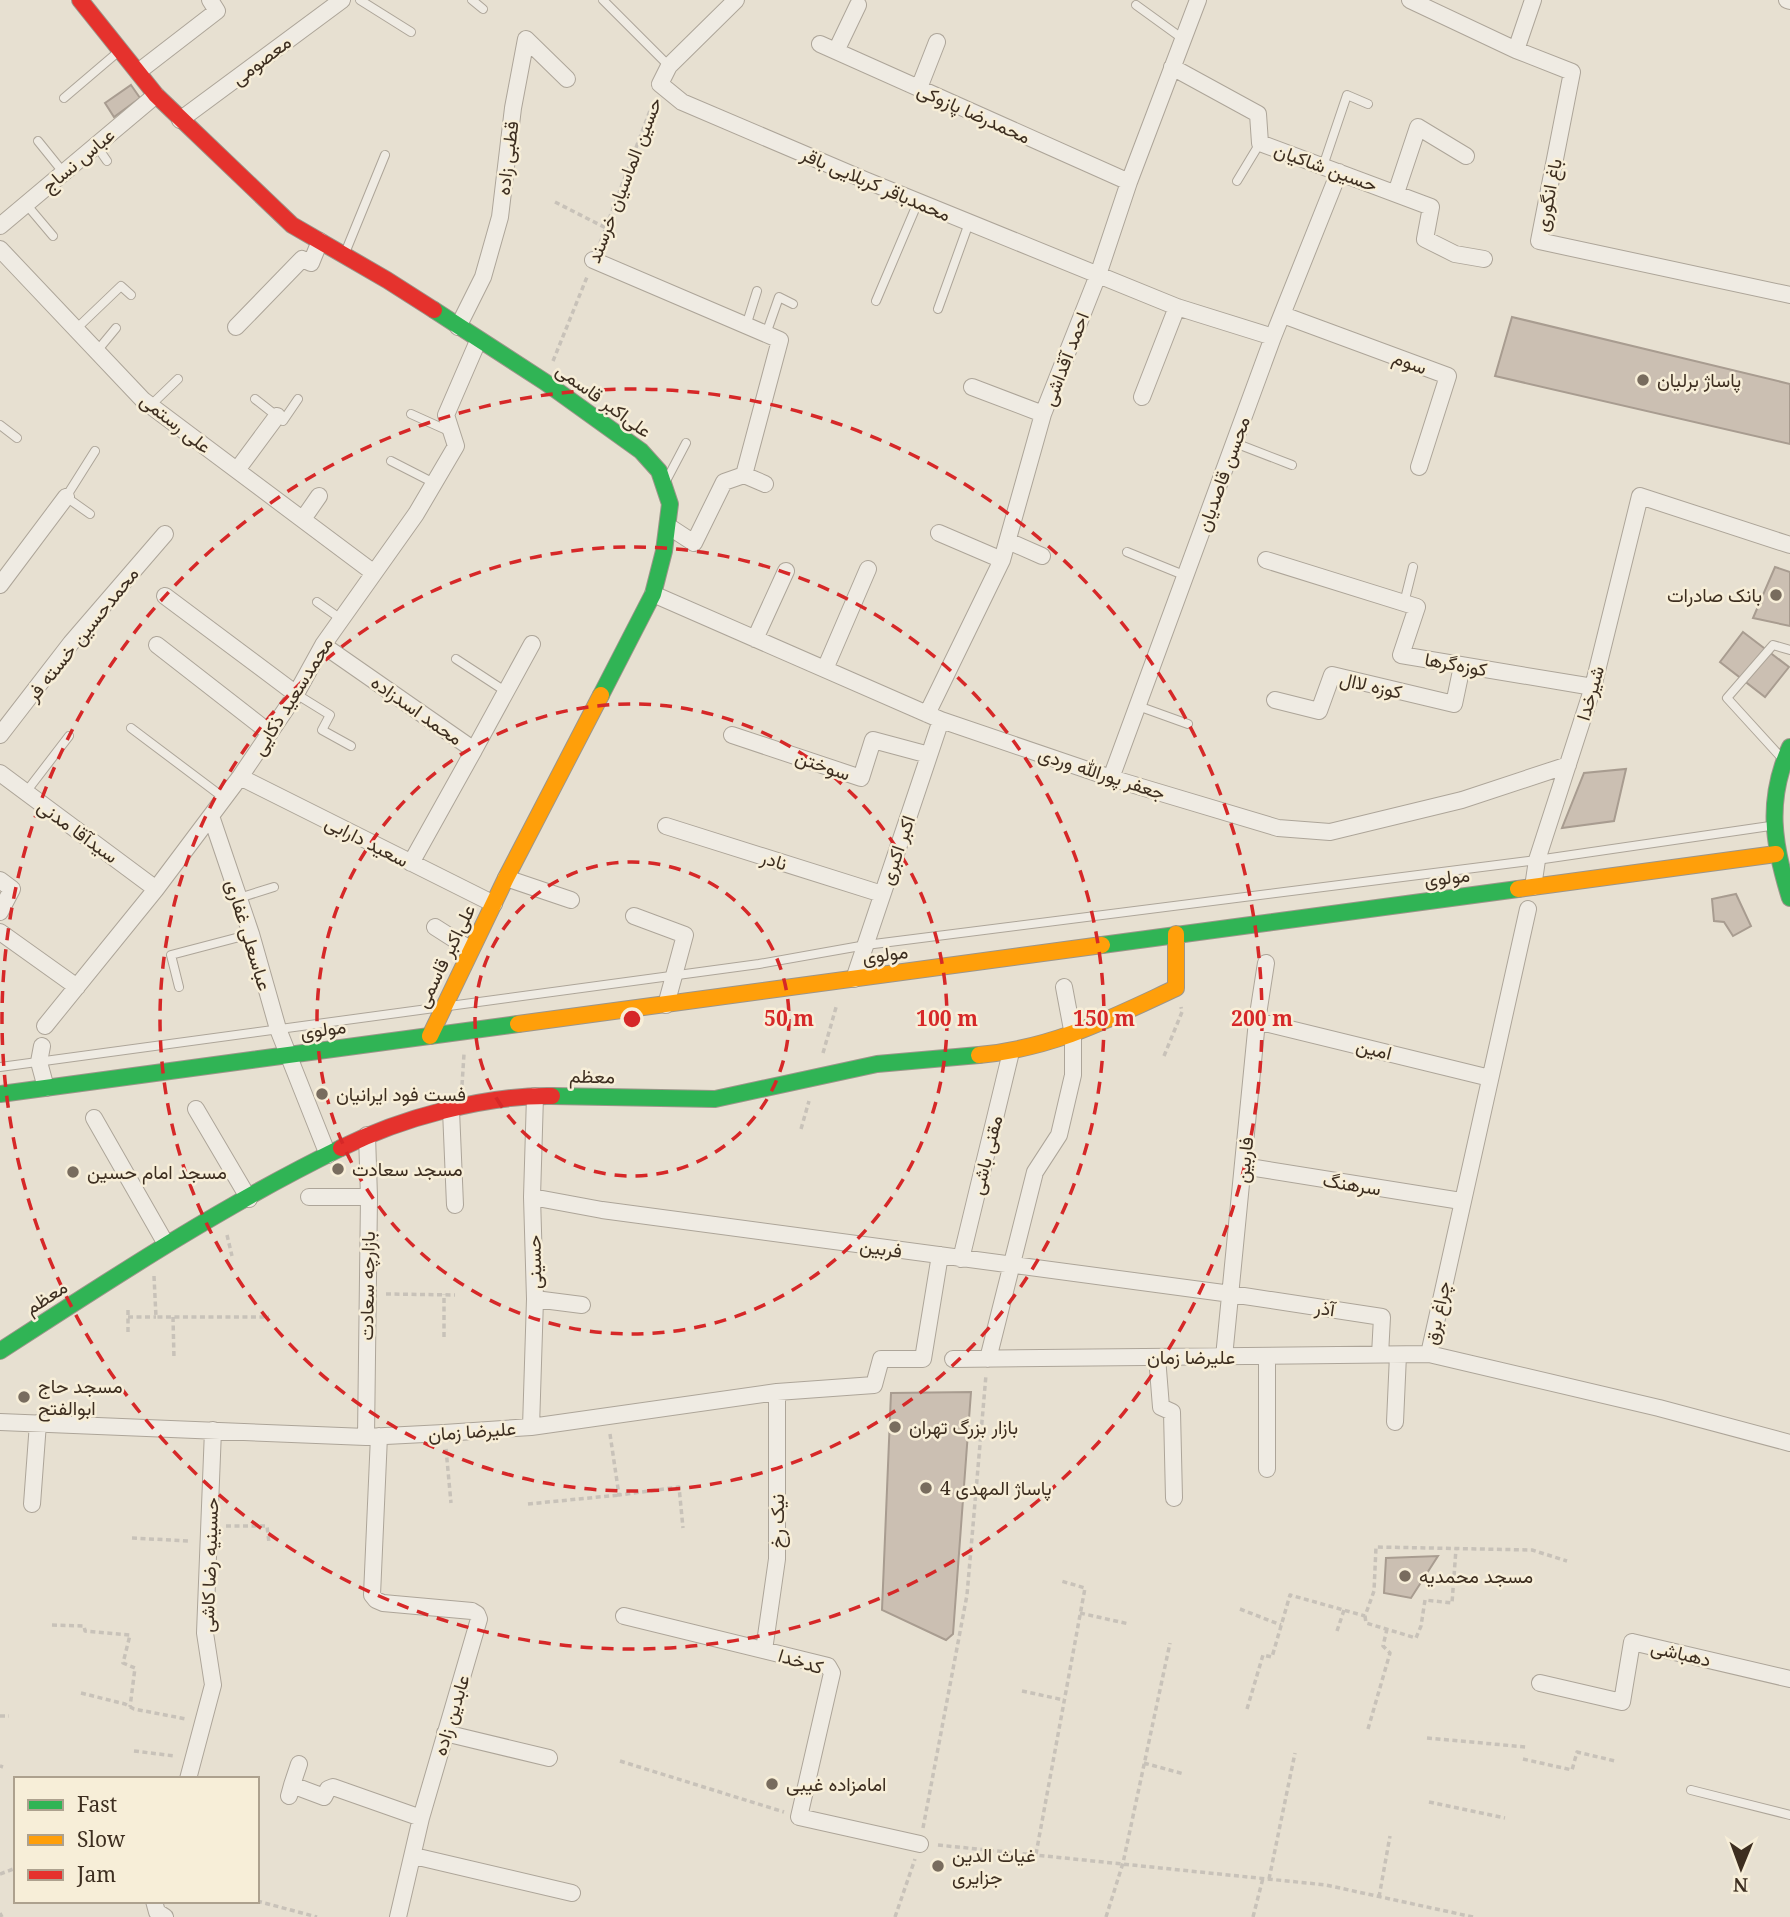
<svg xmlns="http://www.w3.org/2000/svg" width="1790" height="1917" font-family="'Noto Serif',Vazirmatn,serif">
<style>
.building{fill:#cbbfb2;stroke:#a89c90;stroke-width:2}
.lines{fill:none;stroke-linecap:round;stroke-linejoin:round}
.lane-casing{stroke:#ada599;stroke-width:10}
.street-casing{stroke:#ada599;stroke-width:18}
.fast-casing{stroke:#9c958a;stroke-width:18}
.slow-casing{stroke:#9c958a;stroke-width:18}
.jam-casing{stroke:#9c958a;stroke-width:18}
.path{stroke:#c8c2b9;stroke-width:3.5;stroke-dasharray:5 3.5;stroke-linecap:butt}
.lane{stroke:#efebe3;stroke-width:8}
.street{stroke:#efebe3;stroke-width:16}
.fast{stroke:#30b455;stroke-width:16}
.slow{stroke:#ff9f0a;stroke-width:16}
.jam{stroke:#e5322d;stroke-width:16}
.ring{fill:none;stroke:#d62828;stroke-width:3.5;stroke-dasharray:12 9}
.poi-dot{fill:#786c5e;stroke:#f7eed8;stroke-width:2.5}
.labels{text-anchor:middle;dominant-baseline:central;stroke-width:5;stroke-linejoin:round;paint-order:stroke}
.street-label{font-size:19px;fill:#3d2e20;stroke:#f7eed8}
.poi-label{font-size:19px;fill:#3d2e20;stroke:#f7eed8;text-anchor:start}
.centre{fill:#d62828;stroke:#f7eed8;stroke-width:3.5}
.ring-label{font-size:21px;text-anchor:middle;font-weight:bold;fill:#d62828;stroke:#f7eed8;stroke-width:5;stroke-linejoin:round;paint-order:stroke}
</style>
<rect width="100%" height="100%" fill="#e7e0d1"/>
<path class="building" d="M131 85 140 98 114 117 105 103Z
M1512 317 1790 384V444L1495 376Z
M1775 567 1790 572V626L1753 618Z
M1743 632 1789 667 1765 697 1720 662Z
M1626 769 1614 821 1562 828 1584 773Z
M1736 894 1751 926 1733 936 1724 922 1714 921 1712 899Z
M971 1392 953 1634 946 1640 882 1610 891 1393Z
M1438 1556 1411 1598 1384 1593 1386 1558Z"/>
<g class="lines">
<g class="lane-casing">
<path id="lane" d="M360 0 411 32
M472 0 483 9
M603 0 669 66
M1136 5 1183 39
M64 98 118 52
M38 141 63 172
M96 145 107 161
M1323 166 1347 95 1368 104
M1237 181 1260 143
M26 204 53 236
M345 253 385 155
M876 301 918 202
M938 309 969 223
M746 326 757 291
M76 329 121 286 131 295
M766 334 779 297 793 304
M97 351 116 328
M255 399 283 421 298 399
M151 405 178 379
M411 414 451 432
M0 425 17 438
M1235 443 1292 465
M391 461 434 483
M666 481 686 443
M90 514 66 497 95 451
M1127 552 1186 576
M317 602 341 619
M1404 603 1413 567
M456 659 505 691
M296 694 330 715 322 730 351 746
M1138 706 1188 724
M131 728 224 798
M1779 755 1727 698 1773 645 1790 650
M26 792 69 736
M239 898 274 887
M179 987 171 955 251 934
M0 1067 759 964 866 945 1537 860 1770 826
M1691 1790 1790 1815"/>
</g>
<g class="street-casing">
<path id="street" d="M736 0 669 66 660 84 682 102 865 180 1177 307 1273 337
M1410 0 1516 50 1572 72 1539 241 1790 295
M1787 0 1790 1
M820 44 1129 182
M1516 50 1533 0
M836 51 858 5
M1172 67 1258 114 1260 143 1431 207 1425 239 1455 254 1484 259
M138 72 217 11 210 0
M919 88 937 42
M180 120 342 0
M1396 193 1418 127 1466 156
M0 226 156 95
M0 249 143 400 374 573
M593 260 780 340 744 475 724 482 694 543 668 526
M1283 315 1448 376 1419 467
M236 327 302 259 311 263 320 241
M458 327 483 277 500 217 513 108 526 39 567 79
M972 387 1043 414
M1142 397 1177 307
M237 470 277 416
M744 475 765 484
M303 519 319 496
M939 533 1002 560
M1008 541 1042 556
M1266 560 1417 607 1401 655 1593 687
M0 585 66 497
M653 594 941 720 1111 778 1278 828 1330 832 1462 800 1568 765
M165 596 296 694
M755 639 786 571
M157 645 270 733
M323 645 474 750 411 863
M825 669 868 569
M1275 700 1319 711 1332 675 1454 704 1462 666
M927 714 1002 560 1043 414 1098 275 1129 182 1198 0
M0 735 71 643 165 534
M732 735 861 778 873 740 929 755
M474 750 532 644
M0 773 156 889
M240 777 494 904
M1111 778 1273 337 1339 172
M211 816 251 934 278 1029 328 1155
M666 826 882 894
M506 878 571 900
M0 880 12 889 0 912
M1533 887 1537 860 1593 687 1640 496 1790 545
M1528 909 1429 1354 1659 1408 1790 1443
M634 916 685 935 666 1005
M435 927 471 950
M0 932 77 987
M854 979 941 720
M1257 1021 1490 1078
M45 1026 156 889 240 777 296 694 323 645 416 514 456 446 446 415 478 341
M42 1046 39 1062 46 1088
M196 1109 249 1199
M451 1110 455 1205
M94 1118 166 1244
M1243 1166 1461 1201
M309 1197H369
M532 1197 602 1210 1231 1294 1382 1317 1380 1355
M961 1259 1011 1052
M535 1299 582 1305
M1267 1356V1469
M1157 1357 1161 1407 1172 1412 1174 1498
M1224 1357 1257 1021 1266 963
M953 1359 1429 1354
M988 1359 1035 1172 1059 1135 1073 1075V1035L1064 987
M0 1422 366 1437 444 1433 531 1427 777 1392 874 1385 881 1359H923L940 1255
M1395 1422 1398 1355
M531 1427 535 1299 532 1197 535 1096
M379 1436 372 1595 376 1600 383 1603 472 1611 477 1614 479 1619 421 1818 398 1917
M366 1437 369 1197 367 1135
M32 1504 38 1423
M624 1616 828 1666 832 1673 799 1817 920 1844
M764 1650 777 1559V1392
M1540 1683 1622 1702 1632 1642 1790 1679
M445 1733 549 1758
M188 1779 213 1685 205 1633 213 1430
M292 1785 299 1764
M289 1796 292 1785 324 1797 328 1789 333 1787 421 1818
M414 1856 572 1893
M154 1901 157 1912 165 1917"/>
</g>
<g class="fast-casing">
<path id="fast" d="M434 310 545 382 641 451 659 471 670 504 664 551 653 594 601 695
M1790 747C1766 800 1773 844 1790 898
M1102 945 1518 889
M0 1094 518 1024
M552 1096 715 1099 877 1064 979 1055
M0 1351C111 1279 222 1206 341 1148"/>
</g>
<g class="slow-casing">
<path id="slow" d="M1518 889 1776 854
M518 1024 1102 945
M430 1036 506 878 601 695
M979 1055C1054 1048 1109 1019 1176 988V934"/>
</g>
<g class="jam-casing">
<path id="jam" d="M80 0 156 95 292 225 387 280 434 310
M341 1148C401 1118 485 1095 552 1096"/>
</g>
<path class="path" d="M555 202 606 228
M600 243 654 100
M553 361 587 277
M823 1053 837 1004
M1164 1056 1182 1012 1181 1007
M462 1085 464 1054
M801 1129 809 1101
M227 1235 232 1256
M154 1276 156 1317H269
M386 1294 455 1295
M128 1317H156
M173 1317 174 1359
M128 1332V1309
M444 1337V1294
M610 1434 619 1495 679 1487 683 1528
M446 1449 451 1503
M528 1504 619 1495
M226 1526H267L269 1543
M132 1538 190 1541
M1240 1609 1281 1625
M1080 1613 1129 1624
M1365 1616 1366 1623 1416 1638 1421 1626 1425 1600 1452 1603 1456 1549
M52 1625 84 1626 85 1631 130 1635 123 1663 135 1668 130 1707
M1337 1631 1344 1610
M1022 1691 1064 1700
M81 1693 125 1704 134 1709 186 1719
M1247 1709 1263 1655 1272 1657 1290 1595 1365 1616 1374 1591 1376 1547 1532 1550 1567 1561
M0 1716H9
M1368 1729 1390 1653 1383 1646 1387 1629
M1427 1738 1526 1747
M134 1751 175 1756
M1523 1759 1572 1770 1577 1752 1615 1761
M620 1761 784 1812
M1144 1763 1184 1774
M0 1766 3 1767
M1429 1802 1505 1818
M923 1828 967 1595 986 1375
M938 1845 1326 1885 1473 1917
M1036 1854 1085 1588 1061 1581
M0 1874 16 1868
M1269 1879 1295 1753
M1379 1897 1390 1836
M257 1901 317 1917
M0 1913 2 1917
M895 1917 915 1859
M1106 1917 1123 1863 1170 1643
M1253 1917 1263 1878"/>
<use href="#lane" class="lane"/>
<use href="#street" class="street"/>
<use href="#fast" class="fast"/>
<use href="#slow" class="slow"/>
<use href="#jam" class="jam"/>
</g>
<g class="ring">
<circle cx="632" cy="1019" r="157"/>
<circle cx="632" cy="1019" r="315"/>
<circle cx="632" cy="1019" r="472"/>
<circle cx="632" cy="1019" r="630"/>
</g>
<g class="poi-dot">
<circle cx="1643" cy="380" r="7"/>
<circle cx="1776" cy="595" r="7"/>
<circle cx="322" cy="1094" r="7"/>
<circle cx="338" cy="1169" r="7"/>
<circle cx="73" cy="1172" r="7"/>
<circle cx="24" cy="1397" r="7"/>
<circle cx="895" cy="1427" r="7"/>
<circle cx="926" cy="1488" r="7"/>
<circle cx="1405" cy="1576" r="7"/>
<circle cx="772" cy="1784" r="7"/>
<circle cx="938" cy="1866" r="7"/>
</g>
<g class="labels">
<g class="street-label">
<text transform="translate(261 60) rotate(-37)">معصومی</text>
<text transform="translate(974 113) rotate(24)">محمدرضا پازوکی</text>
<text transform="translate(507 158) rotate(-83)">قطبی زاده</text>
<text transform="translate(78 160) rotate(-40)">عباس نساج</text>
<text transform="translate(1326 167) rotate(20)">حسین شاکیان</text>
<text transform="translate(624 180) rotate(-69)">حسین الماسیان خرسند</text>
<text transform="translate(876 184) rotate(23)">محمدباقر کربلایی باقر</text>
<text transform="translate(1548 195) rotate(-79)">باغ انگوری</text>
<text transform="translate(1065 359) rotate(-69)">احمد آقداشی</text>
<text transform="translate(1410 362) rotate(20)">سوم</text>
<text transform="translate(604 400) rotate(36)">علی‌اکبر قاسمی</text>
<text transform="translate(176 423) rotate(38)">علی رستمی</text>
<text transform="translate(1223 474) rotate(-70)">محسن قاصدیان</text>
<text transform="translate(82 634) rotate(-51)">محمدحسین خسته فر</text>
<text transform="translate(1456 664) rotate(10)">کوزه‌گرها</text>
<text transform="translate(1371 685) rotate(13)">کوزه لاال</text>
<text transform="translate(1590 693) rotate(-74)">شیرخدا</text>
<text transform="translate(292 696) rotate(-58)">محمدسعید ذکایی</text>
<text transform="translate(417 710) rotate(35)">محمد اسدزاده</text>
<text transform="translate(823 765) rotate(19)">سوختن</text>
<text transform="translate(1102 773) rotate(18)">جعفر پورالله وردی</text>
<text transform="translate(78 831) rotate(36)">سیدآقا مدنی</text>
<text transform="translate(367 841) rotate(27)">سعید دارابی</text>
<text transform="translate(897 850) rotate(-71)">اکبر اکبری</text>
<text transform="translate(774 860) rotate(17)">نادر</text>
<text transform="translate(1447 877) rotate(-7)">مولوی</text>
<text transform="translate(249 935) rotate(73)">عباسعلی غفاری</text>
<text transform="translate(885 954) rotate(-8)">مولوی</text>
<text transform="translate(445 956) rotate(-64)">علی‌اکبر قاسمی</text>
<text transform="translate(323 1029) rotate(-8)">مولوی</text>
<text transform="translate(1374 1049) rotate(14)">امین</text>
<text transform="translate(592 1076) rotate(1)">معظم</text>
<text transform="translate(986 1155) rotate(-76)">مقنی باشی</text>
<text transform="translate(1244 1160) rotate(-84)">فاربین</text>
<text transform="translate(1352 1184) rotate(9)">سرهنگ</text>
<text transform="translate(881 1248) rotate(8)">فربین</text>
<text transform="translate(534 1262) rotate(-91)">حسینی</text>
<text transform="translate(367 1286) rotate(-89)">بازارچه سعادت</text>
<text transform="translate(46 1297) rotate(-33)">معظم</text>
<text transform="translate(1325 1308) rotate(8)">آذر</text>
<text transform="translate(1437 1313) rotate(-78)">چراغ برق</text>
<text x="1191" y="1357">علیرضا زمان</text>
<text transform="translate(472 1431) rotate(-4)">علیرضا زمان</text>
<text transform="translate(777 1521) rotate(-90)">نیک رخ</text>
<text transform="translate(209 1565) rotate(-88)">حسینیه رضا کاشی</text>
<text transform="translate(1681 1653) rotate(13)">دهباشی</text>
<text transform="translate(801 1661) rotate(17)">کدخدا</text>
<text transform="translate(451 1715) rotate(-73)">عابدین زاده</text>
</g>
<g class="poi-label">
<text x="1657" y="380">پاساژ برلیان</text>
<text x="1762" y="595" text-anchor="end">بانک صادرات</text>
<text x="336" y="1094">فست فود ایرانیان</text>
<text x="352" y="1169">مسجد سعادت</text>
<text x="87" y="1172">مسجد امام حسین</text>
<text x="38" y="1386">مسجد حاج<tspan x="38" dy="22">ابوالفتح</tspan></text>
<text x="909" y="1427">بازار بزرگ تهران</text>
<text x="940" y="1488">پاساژ المهدی 4</text>
<text x="1419" y="1576">مسجد محمدیه</text>
<text x="786" y="1784">امامزاده غیبی</text>
<text x="952" y="1855">غیاث الدین<tspan x="952" dy="22">جزایری</tspan></text>
</g>
</g>
<circle cx="632" cy="1019" r="10" class="centre"/>
<g class="ring-label">
<text x="789" y="1026">50 m</text>
<text x="947" y="1026">100 m</text>
<text x="1104" y="1026">150 m</text>
<text x="1262" y="1026">200 m</text>
</g>
<rect x="14" y="1777" width="245" height="126" fill="#f7eed8" stroke="#ada18e" stroke-width="2"/>
<rect x="28" y="1800" width="35" height="10" fill="#30b455" stroke="#ada18e" stroke-width="2"/>
<text x="77" y="1812" font-size="21" fill="#3d2e20">Fast</text>
<rect x="28" y="1835" width="35" height="10" fill="#ff9f0a" stroke="#ada18e" stroke-width="2"/>
<text x="77" y="1847" font-size="21" fill="#3d2e20">Slow</text>
<rect x="28" y="1870" width="35" height="10" fill="#e5322d" stroke="#ada18e" stroke-width="2"/>
<text x="77" y="1882" font-size="21" fill="#3d2e20">Jam</text>
<g transform="translate(1741 1868) rotate(181)" stroke="#f7eed8" stroke-width="5" paint-order="stroke">
<path d="M0-5L12 26L0 18L-12 26Z" fill="#3d2e20"/>
<text y="-10" font-size="19" font-weight="bold" text-anchor="middle" fill="#3d2e20">N</text>
</g>
</svg>
